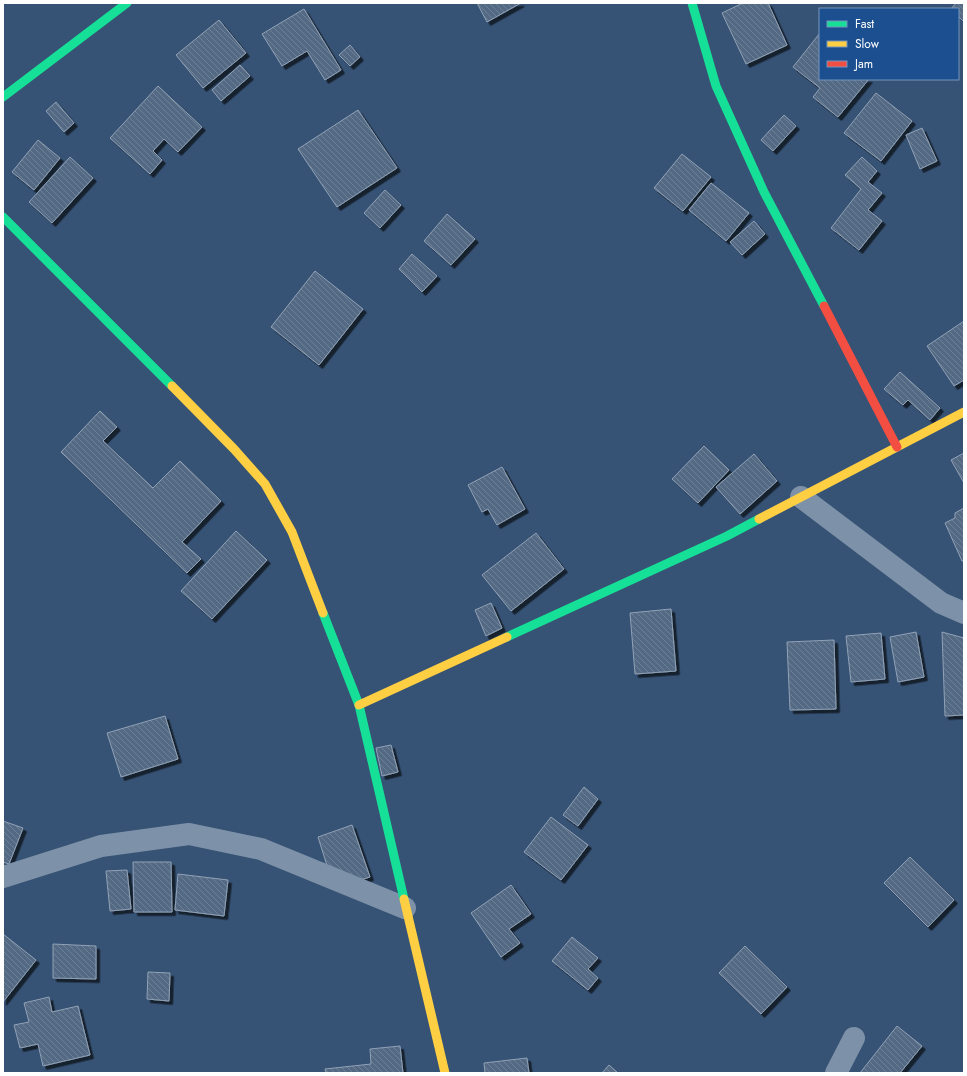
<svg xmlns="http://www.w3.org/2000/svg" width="967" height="1076" font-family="Jost,sans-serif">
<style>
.building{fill:url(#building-back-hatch);stroke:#92a2b6;filter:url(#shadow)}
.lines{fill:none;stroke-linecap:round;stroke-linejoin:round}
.street{stroke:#7d92a8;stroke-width:22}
.fast{stroke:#16e098;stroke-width:9}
.slow{stroke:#ffcf43;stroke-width:9}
.jam{stroke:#f24e42;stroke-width:9}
</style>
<defs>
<pattern id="building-back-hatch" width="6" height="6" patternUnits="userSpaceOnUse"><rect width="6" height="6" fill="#526984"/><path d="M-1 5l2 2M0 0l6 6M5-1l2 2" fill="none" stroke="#6c8096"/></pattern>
<filter id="shadow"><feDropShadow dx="3.5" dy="3.5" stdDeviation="0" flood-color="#0009"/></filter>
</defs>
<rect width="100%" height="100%" fill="#365274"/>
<path class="building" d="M477 3H521L487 22Z
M743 3H768L787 45 746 64 722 13Z
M956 3H964V22L958 16V9H951Z
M304 9 341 70 325 80 307 51 282 66 262 34Z
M219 20 246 53 203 88 176 55Z
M820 33V79H869L838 117 813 97 820 88 793 67Z
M350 45 360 57 350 66 339 55Z
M240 65 250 76 221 101 212 90Z
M158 86 202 127 178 152 164 139 153 151 162 160 150 174 110 138Z
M876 93 912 121 881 161 844 133Z
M56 102 74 123 64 132 46 111Z
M358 110 397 168 337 207 298 149Z
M784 115 796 126 773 151 761 140Z
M922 128 937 161 920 169 906 135Z
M38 140 60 158 34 190 12 172Z
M682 154 711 177 683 211 654 188Z
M70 157 93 178 52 223 29 202Z
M862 157 877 171 868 182 882 193 868 210 882 221 859 250 831 228 861 189 845 175Z
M711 183 749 213 726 241 689 210Z
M385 190 401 205 380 228 364 213Z
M447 214 475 239 451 265 424 241Z
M754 221 765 234 742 255 730 242Z
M412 254 437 276 422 292 399 269Z
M315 271 363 309 319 365 271 327Z
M964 321V380L954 386 927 346Z
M900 372 940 408 930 420 908 400 903 405 884 389Z
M100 411 117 427 103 441 153 488 180 461 221 501 182 542 201 559 187 573 61 452Z
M704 446 729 470 698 503 672 479Z
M964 453V483L951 460Z
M754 454 777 481 740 514 716 487Z
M502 467 525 509 497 525 488 509 482 512 468 485Z
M964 508V561H962L945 523 955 518V513Z
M236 531 267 560 212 619 181 591Z
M536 533 564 569 511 611 482 575Z
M491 603 502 628 486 636 475 610Z
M671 609 676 671 635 674 630 613Z
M916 632 924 677 898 682 890 637Z
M942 632 964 638V715L945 716Z
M881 633 885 679 851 682 846 636Z
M834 640 836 709 790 710 787 642Z
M165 716 178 759 121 777 107 733Z
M391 745 398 772 382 776 376 748Z
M584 787 598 799 578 826 563 815Z
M551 817 588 845 561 880 524 852Z
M3 821 23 828 9 864 3 862Z
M352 825 370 877 334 888 318 837Z
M910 857 954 900 928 927 884 883Z
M133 862H171L172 912H134Z
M127 870 131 909 110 911 106 871Z
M178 874 228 880 224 916 175 910Z
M511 885 531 914 509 929 520 943 501 957 471 913Z
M3 934 36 960 3 1002Z
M572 937 598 958 588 969 598 978 588 990 552 961Z
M53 944 96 946V979L53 978Z
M745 946 787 987 761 1014 719 973Z
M148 972 170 973 169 1001 147 999Z
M49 997 52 1012 78 1006 90 1055 43 1066 38 1044 20 1048 14 1025 29 1022 24 1003Z
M897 1026 922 1046 900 1073H860Z
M400 1046 403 1073H326L325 1069 371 1064 370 1049Z
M527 1058 529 1073H485L484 1063Z
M609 1065 618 1073H602Z"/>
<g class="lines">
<path class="street" d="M801 497 941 603 964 613
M3 877 101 846 189 834 261 849 405 908
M836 1073 854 1038"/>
<path class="fast" d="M692 3 716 86 764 192 824 306
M3 97 127 3
M3 217 172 386
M323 613 359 705 404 899
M507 637 727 536 759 519"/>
<path class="slow" d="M172 386 234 449 265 484 292 532 323 613
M759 519 964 412
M359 705 507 637
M404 899 445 1073"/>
<path class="jam" d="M824 306 897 447"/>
</g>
<rect width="967" height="1076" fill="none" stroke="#ffffff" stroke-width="8"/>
<rect x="819" y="8" width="140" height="72" fill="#1b4f8f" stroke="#7695bc"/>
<rect x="827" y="21" width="20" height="6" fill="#16e098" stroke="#7695bc"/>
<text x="855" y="28" font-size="12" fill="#ffffff">Fast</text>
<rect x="827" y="41" width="20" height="6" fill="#ffcf43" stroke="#7695bc"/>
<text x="855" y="48" font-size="12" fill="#ffffff">Slow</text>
<rect x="827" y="61" width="20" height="6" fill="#f24e42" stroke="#7695bc"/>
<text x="855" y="68" font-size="12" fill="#ffffff">Jam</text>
</svg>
